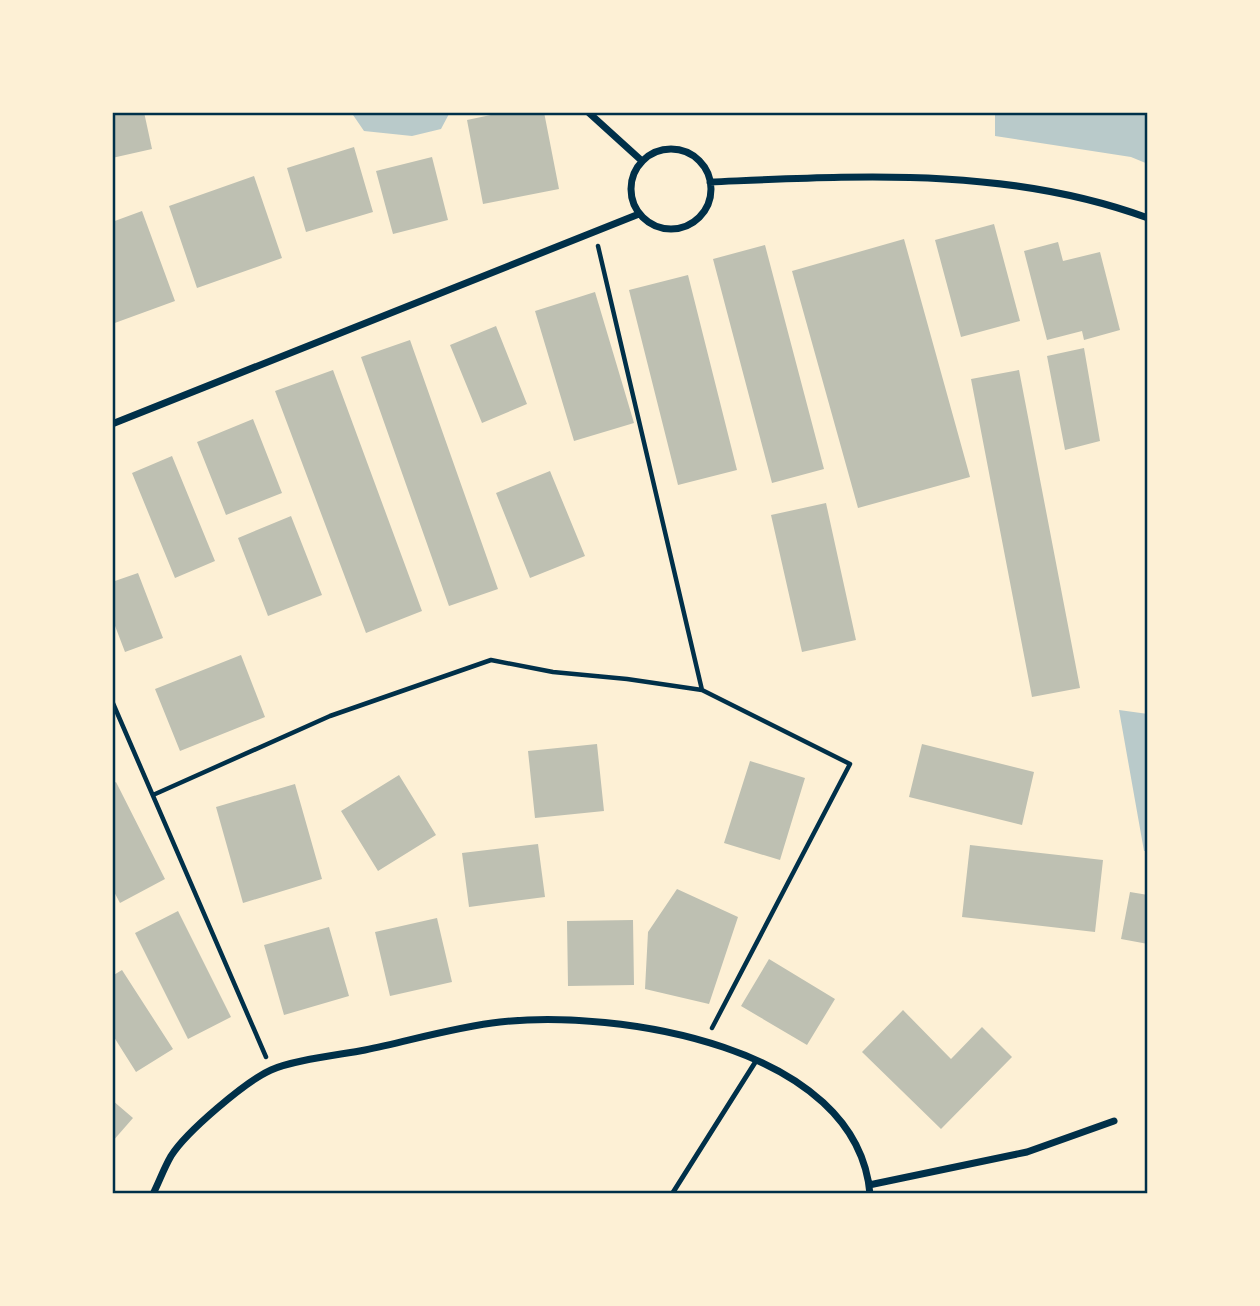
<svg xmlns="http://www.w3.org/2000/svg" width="1260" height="1306" font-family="Jost,sans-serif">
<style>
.green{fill:#b9caca}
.building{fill:#bec0b2}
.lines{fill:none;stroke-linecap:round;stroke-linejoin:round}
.path{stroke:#003049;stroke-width:4.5}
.service{stroke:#003049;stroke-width:5}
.minor{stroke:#003049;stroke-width:7}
.neatline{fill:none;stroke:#003049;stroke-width:2.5}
</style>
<rect width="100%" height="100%" fill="#fdf0d5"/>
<path class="green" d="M351 112H450L441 129 412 136 364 131Z
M995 112H1148V164L1131 157 995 136Z
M1119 710 1148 714V851H1144Z"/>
<path class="building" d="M112 112H144L152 149 112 158Z
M505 112H544L559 189 483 204 467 120Z
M354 147 373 212 306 232 287 168Z
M432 157 448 220 393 234 376 171Z
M254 176 282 258 197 288 169 206Z
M142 211 175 301 112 324V222Z
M994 224 1020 321 961 337 935 240Z
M904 239 970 477 858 508 792 271Z
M1058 242 1063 261 1100 252 1120 330 1084 340 1082 331 1047 340 1024 251Z
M765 245 824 469 772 483 713 259Z
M688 275 737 470 678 485 629 290Z
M595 292 634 423 574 441 535 311Z
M496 326 527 404 482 423 450 345Z
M410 340 498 589 449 606 361 357Z
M1084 348 1100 441 1065 450 1047 356Z
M333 370 422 611 366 633 275 391Z
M1019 370 1080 688 1032 697 971 379Z
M253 419 282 493 226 515 197 442Z
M172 456 215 561 175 578 132 473Z
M550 471 585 556 530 578 496 493Z
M826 503 856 640 802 652 771 515Z
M291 516 322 595 268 616 238 538Z
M138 573 163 638 125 652 112 618V582Z
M241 655 265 717 180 751 155 689Z
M597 744 604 811 535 818 528 751Z
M922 744 1034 772 1022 825 909 797Z
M750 761 805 778 780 860 724 843Z
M399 775 436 835 378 871 341 811Z
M116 782 165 879 120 903 112 888V784Z
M295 784 322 879 243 903 216 807Z
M538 844 545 897 469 907 462 853Z
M970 845 1103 860 1095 932 962 917Z
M677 889 738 917 709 1004 645 989 648 932Z
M1130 892 1148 895V944L1121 939Z
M178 911 231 1017 188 1039 135 933Z
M437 918 452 982 390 996 375 932Z
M633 920 634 985 568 986 567 921Z
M329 927 349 996 284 1015 264 945Z
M769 959 835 999 807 1045 741 1006Z
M122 970 173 1049 136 1072 112 1034V976Z
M903 1010 951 1059 982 1027 1012 1057 941 1129 862 1052Z
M112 1100 133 1118 112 1142Z"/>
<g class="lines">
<path class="path" d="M598 246 702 690 850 764 712 1028
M112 701 266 1057
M153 795 330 716 491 660 553 672 627 679 702 690"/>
<path class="service" d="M672 1194 756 1061"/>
<path class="minor" d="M588 112 642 161
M631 189a40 40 0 1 1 80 0a40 40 0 1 1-80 0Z
M710 182C858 176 1006 166 1148 218
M112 424 639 214
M869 1185 1027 1152 1114 1121
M153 1194C159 1182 164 1168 171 1156 186 1132 246 1081 271 1070 293 1060 339 1055 365 1050 409 1041 455 1027 500 1022 616 1009 857 1045 870 1194"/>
</g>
<rect width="1260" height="1306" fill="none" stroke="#fdf0d5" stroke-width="228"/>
<rect x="114" y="114" width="1032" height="1078" class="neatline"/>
</svg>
